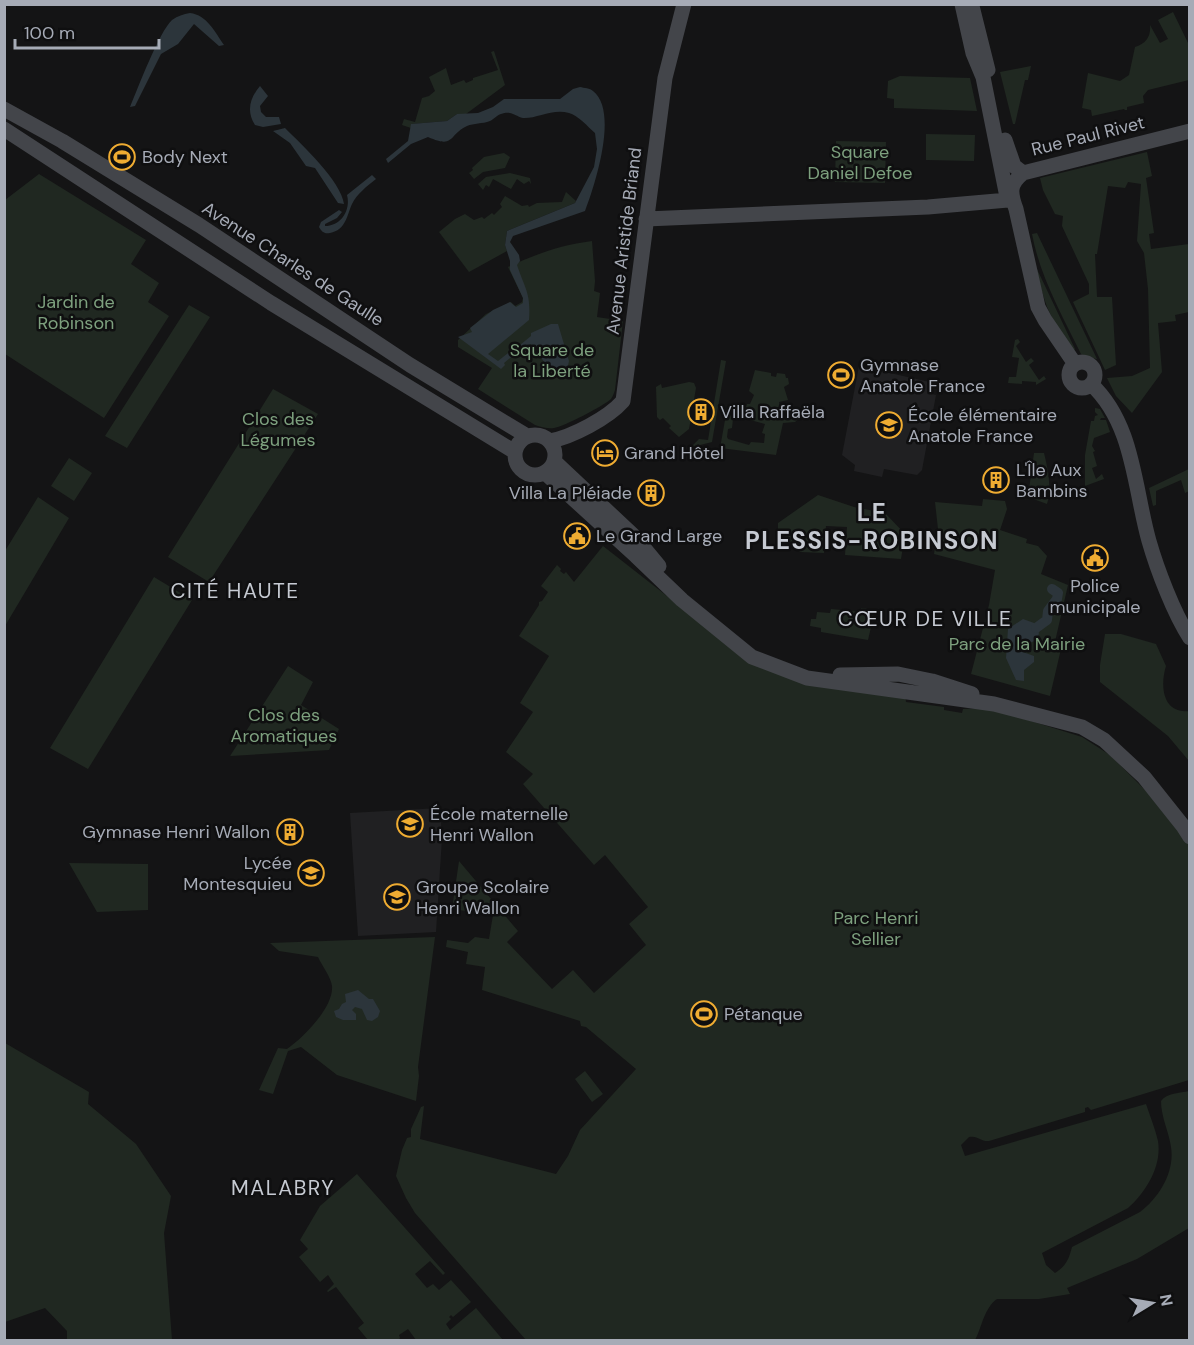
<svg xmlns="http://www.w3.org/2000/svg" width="1194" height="1345" font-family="'DM Sans',sans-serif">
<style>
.built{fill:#202022}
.green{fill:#202821}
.water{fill:#2c353b}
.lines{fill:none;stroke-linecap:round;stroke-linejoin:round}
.canal{stroke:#2c353b;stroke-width:10}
.secondary{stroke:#43454a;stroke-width:15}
.labels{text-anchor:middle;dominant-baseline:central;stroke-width:5;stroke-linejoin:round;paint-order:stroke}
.street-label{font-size:18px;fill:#a6abb6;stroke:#0f0f10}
.park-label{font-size:18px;fill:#7da07e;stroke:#0f0f10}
.poi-label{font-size:18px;fill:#a6abb6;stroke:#0f0f10;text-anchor:start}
.quarter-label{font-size:21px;letter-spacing:1.5px;fill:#c6cad2;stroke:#0f0f10}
.district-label{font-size:24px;font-weight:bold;letter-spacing:1.5px;fill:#c6cad2;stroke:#0f0f10}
</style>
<rect width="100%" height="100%" fill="#141415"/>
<path class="built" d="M859 366 934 383 931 394 936 395 922 470 917 475 884 469 882 477 854 471 855 465 842 455Z
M440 808 442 838 436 932 358 936 350 813Z"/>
<path class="green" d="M1173 12 1189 45V80L1148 90 1143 96 1144 103 1127 107V110H1125L1124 109 1092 116 1091 110 1082 108 1088 73 1120 81 1129 75 1135 47C1146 43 1151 37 1150 25L1160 43 1168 39 1158 20Z
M494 51 505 85 466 114H457L447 121 412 124 411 128 402 125 404 119 415 122 422 98 429 96 435 91 429 77 446 68 451 85 464 80 466 83 473 80V78L498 70 491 52Z
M1031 66 1028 80H1025L1015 124H1013L1000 72Z
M900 76 970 78 977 111 894 108V99L887 98 888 81Z
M926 134 975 135 974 161 926 160Z
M836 141 886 142 885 183 835 182Z
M1147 152 1152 176 1146 178 1154 233 1149 234 1151 249 1189 244V312L1175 315 1176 321 1158 323 1162 372 1132 413 1116 396 1107 378 1132 376 1150 368 1148 289 1144 253 1137 241 1141 184 1128 182 1125 188 1108 186 1097 254H1095L1097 297H1112L1116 365 1105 370 1073 302 1089 294V284L1062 226 1063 216 1055 214 1043 190 1040 178Z
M504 153 510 157 505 168 483 172 474 179 469 173 473 170 472 168 484 157Z
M510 173 530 178 531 184 529 181 524 184 517 179 511 189 493 179 489 187 486 185 483 190 478 184 486 177Z
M39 174 146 240 131 264 159 283 148 302 169 316 104 418 5 354V200Z
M566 192 576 201 575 203 507 231 505 245 507 251 469 272 439 232 455 219 465 214 474 220 482 217 484 219 492 213 494 215 502 207 500 204 505 196 522 206 528 205 529 207 537 203 562 202Z
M1037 233 1097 359H1096L1081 354C1062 315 1040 277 1032 234Z
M592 241 595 281 594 291 600 293 597 317 623 321 615 390C614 393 613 396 611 399 605 405 563 427 554 428 548 429 541 427 535 425L478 389 492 368 458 347V340L486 314 511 302 515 306 522 302 523 298 508 267C536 254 561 245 592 241Z
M1036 267 1075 349 1074 350C1050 320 1044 304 1036 267Z
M189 305 210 317 127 448 105 436Z
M1018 339 1020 342 1016 346 1026 362 1031 358 1034 361 1029 365 1039 380 1044 376 1046 379 1036 385V382L1022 381V384L1008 383 1009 377H1016L1019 358 1012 357 1015 340Z
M721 360 726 361 712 442 700 445 694 451 690 448 699 439 708 440Z
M755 370 771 373V376L776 377 777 373 785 374 786 378H788L789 384 784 387 788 400 779 402 781 415 785 416 802 411 803 415 795 422 783 423 776 455 720 448 727 409 734 410 732 428 728 429 727 437 728 439 749 445 751 442 764 443 765 434 762 433 765 424 743 418 747 404H750L754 395 749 391Z
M689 382 694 383 696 388 692 411H690L689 417 691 418 689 429 679 437 669 428 671 426 663 418 660 420 657 417 656 387 661 384 662 388Z
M273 389 318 414 209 582 168 557Z
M1095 408 1100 409 1105 418H1101L1100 420H1106L1110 432 1094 438 1092 446 1095 451 1093 452 1097 466 1092 468 1096 479 1102 474 1104 479 1085 486V455L1091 421H1094L1095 416 1098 415 1095 412Z
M1034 453H1044C1048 469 1052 488 1047 504L1028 497Z
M69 458 92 473 74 501 51 486Z
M1189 469V491L1185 493 1181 480 1156 491V505L1153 506 1149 488Z
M818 495 854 507 885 513 905 534 901 559 845 555 847 527 826 526 824 553 800 552 778 530V523Z
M38 497 69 518 5 626V551Z
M983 499 1005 501 1007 509 1000 530 1027 539 1026 543 1038 546 1047 556 1041 574 1068 585 1054 646 1061 649 1050 696 971 674 989 605 995 570 934 554 938 529 935 502 982 506Z
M603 546 745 657 905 695 906 702 944 707V710L962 713 963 709 983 708 1006 713 1082 737 1110 755 1150 795 1183 833 1189 845V1080L1091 1110 1088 1107 1085 1108V1112L989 1141C981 1142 978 1135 969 1137L961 1145 965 1156 1146 1104C1150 1116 1155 1128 1158 1141 1162 1166 1146 1192 1128 1208L1042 1253 1046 1265 1055 1273C1066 1266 1069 1259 1072 1247L1140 1212C1159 1198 1175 1172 1171 1147 1169 1132 1161 1117 1161 1101 1167 1093 1180 1093 1189 1091V1228L1137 1259 1067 1288 1070 1294 1039 1299H997C984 1308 982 1327 975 1340H526L415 1213 406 1198 396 1176 402 1150 407 1138 411 1137V1129L421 1107 424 1106 420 1139 556 1174 568 1156 580 1130 636 1069 586 1027 581 1026 580 1021 482 990 485 967 466 964 468 952 446 947 447 940 468 943 475 937 489 939 493 915 452 909 459 861 518 931 507 942 552 989 573 970 594 993 646 945 629 924 648 907 605 855 594 865 523 784 533 774 506 752 533 712 520 703 549 656 519 636 539 605V602L542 601 548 592 541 586 557 565 561 569 560 571 564 574 566 572 574 582Z
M154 577 192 600 88 769 50 748Z
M861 608 875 610 868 640 821 632V628L810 626 811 619H816L817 612 830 613 831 609 861 612Z
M1105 634H1121L1156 644 1166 666C1160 685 1162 714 1189 711V724L1188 726 1189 731V761L1168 736 1100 682V665Z
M288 666 313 682 301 705 339 729 329 750 230 756Z
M69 863 148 864V910L97 912Z
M435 937 418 1067 419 1076 416 1101 337 1075 301 1047 288 1051 273 1094 259 1090 278 1048 287 1049C303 1038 334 1007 332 986 331 977 322 966 318 957L279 951 270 943Z
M5 1043 89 1092 88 1104 136 1144 171 1196 164 1233 172 1340H67V1331L45 1308 5 1322Z
M585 1071 603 1094 592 1102 575 1079Z
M357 1174 445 1273 443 1275 430 1261 415 1274 427 1288 433 1284 439 1290 451 1280 471 1302 453 1317 451 1315 449 1317 451 1319 446 1324 450 1330 476 1308 503 1340H416L408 1329 399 1335 400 1338 398 1340H368L358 1328 364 1323 336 1287 328 1292 327 1291 334 1284 328 1275 320 1282 299 1257 308 1249 300 1240 320 1206Z"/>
<path class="water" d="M190 13C207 15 215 32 224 45L219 46 194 24 178 44 161 54 135 106 130 107C138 88 159 32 172 20 178 16 183 14 190 13Z
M260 86 268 96 260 106 261 112 266 117H279L281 124 263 127 255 125C246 111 250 98 260 86Z
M580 87C584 88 590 88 593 91 619 111 595 185 585 211L513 236 510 242 519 255 520 261 517 265C525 289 531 293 529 320L488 354 498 361 512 350 515 354 504 363 505 365 501 369 458 337 472 332 470 328 493 310 510 302 516 307 523 303V298L510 270V261L505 245 507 231 575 203 594 167 597 149 595 133C588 127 578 115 569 113 553 108 536 119 523 118 515 116 511 110 501 114 497 115 494 119 490 121 482 124 474 123 467 126 448 135 455 149 428 137L411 144 388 163 386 159 408 141 411 124 447 121 457 114 478 113 493 107 504 99H560L573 89Z
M285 128C302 145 341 181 344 204L338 203 315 168 306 166 290 143 273 131Z
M372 175 376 179C367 186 357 194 352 204 347 215 346 230 330 233 324 234 322 232 319 227L321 222 339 210 342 212 337 218 325 224V226C341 226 351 210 347 195Z
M551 324H558L569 361 567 370 559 374 550 370 531 344 523 349 520 345 531 336V333Z
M1023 619 1034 623 1039 633 1037 640 1019 647 1020 651 1034 656V662L1024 670V681L1016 680 1006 658 1008 629Z
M358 990 369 999H373L380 1011 378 1017 372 1021 367 1020 362 1009 355 1007 352 1010 356 1014V1020H343L336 1017 334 1011 339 1009 342 1004 346 1002 345 994Z"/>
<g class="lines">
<path class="canal" d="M1036 628 1047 620 1048 611 1057 599 1058 593 1052 589"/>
<path class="secondary" d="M962 4 973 53 983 77 1007 197
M972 6 988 70
M4 109 62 141 199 225 410 365 527 436
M4 129 271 303 515 452
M1005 140 1014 166 1023 173
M646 219 928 207 1008 200
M1069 375a13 13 0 1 1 26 0a13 13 0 1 1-26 0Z
M1075 364 1045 320 1038 307 1016 209C1010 193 1009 184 1023 173L1190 131
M1091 384C1134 424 1134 488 1149 541 1157 569 1174 614 1190 638
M515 455a20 20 0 1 1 40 0a20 20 0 1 1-40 0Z
M550 441C572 437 608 418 623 401L665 78 684 4
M554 461 635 537 659 566
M545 473 636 556 682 600 752 657 807 678 994 704 1082 727 1104 740 1144 777 1183 826 1190 837
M840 675 898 674 932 681 972 694"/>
</g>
<defs>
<g id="stadium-ring" transform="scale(1.35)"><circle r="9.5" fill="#0f0f10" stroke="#efac32" stroke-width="1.5"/><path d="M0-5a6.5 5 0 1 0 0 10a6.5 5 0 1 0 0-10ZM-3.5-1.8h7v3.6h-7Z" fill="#efac32"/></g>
<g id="building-ring" transform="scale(1.35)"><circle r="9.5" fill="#0f0f10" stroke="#efac32" stroke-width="1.5"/><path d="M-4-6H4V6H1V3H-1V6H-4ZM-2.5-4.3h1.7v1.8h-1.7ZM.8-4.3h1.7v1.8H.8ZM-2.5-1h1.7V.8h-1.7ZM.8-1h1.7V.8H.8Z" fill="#efac32"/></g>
<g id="school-ring" transform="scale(1.35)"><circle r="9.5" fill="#0f0f10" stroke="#efac32" stroke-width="1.5"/><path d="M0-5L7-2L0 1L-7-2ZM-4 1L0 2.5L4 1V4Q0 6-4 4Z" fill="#efac32"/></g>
<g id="hotel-ring" transform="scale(1.35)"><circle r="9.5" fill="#0f0f10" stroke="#efac32" stroke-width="1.5"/><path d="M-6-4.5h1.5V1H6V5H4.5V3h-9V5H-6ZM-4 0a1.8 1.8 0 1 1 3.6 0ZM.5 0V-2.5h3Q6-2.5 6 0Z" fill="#efac32"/></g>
<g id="civic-ring" transform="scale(1.35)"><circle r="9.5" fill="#0f0f10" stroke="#efac32" stroke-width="1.5"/><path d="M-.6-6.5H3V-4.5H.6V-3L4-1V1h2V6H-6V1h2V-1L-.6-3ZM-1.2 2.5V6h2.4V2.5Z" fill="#efac32"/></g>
</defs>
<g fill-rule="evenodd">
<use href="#stadium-ring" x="122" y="157"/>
<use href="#stadium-ring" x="841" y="375"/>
<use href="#building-ring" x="701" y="412"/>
<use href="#school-ring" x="889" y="425"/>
<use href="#hotel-ring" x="605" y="453"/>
<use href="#building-ring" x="996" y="480"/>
<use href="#building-ring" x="651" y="493"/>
<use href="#civic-ring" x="577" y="536"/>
<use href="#civic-ring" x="1095" y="558"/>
<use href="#school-ring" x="410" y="824"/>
<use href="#building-ring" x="290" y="832"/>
<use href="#school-ring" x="311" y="873"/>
<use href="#school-ring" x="397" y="897"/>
<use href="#stadium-ring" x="704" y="1014"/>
</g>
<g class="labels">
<g class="street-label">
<text transform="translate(1088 136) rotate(-14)">Rue Paul Rivet</text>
<text transform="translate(624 241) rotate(-83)">Avenue Aristide Briand</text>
<text transform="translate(293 264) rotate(33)">Avenue Charles de Gaulle</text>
</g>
<g class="park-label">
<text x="860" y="152">Square<tspan x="860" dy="21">Daniel Defoe</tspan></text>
<text x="76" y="302">Jardin de<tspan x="76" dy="21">Robinson</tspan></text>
<text x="552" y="350">Square de<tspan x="552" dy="21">la Liberté</tspan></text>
<text x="278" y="419">Clos des<tspan x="278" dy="21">Légumes</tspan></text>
<text x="1017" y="644">Parc de la Mairie</text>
<text x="284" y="715">Clos des<tspan x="284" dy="21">Aromatiques</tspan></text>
<text x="876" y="918">Parc Henri<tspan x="876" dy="21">Sellier</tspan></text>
</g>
<g class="poi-label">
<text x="142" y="157">Body Next</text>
<text x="860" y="365">Gymnase<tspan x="860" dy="21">Anatole France</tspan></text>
<text x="720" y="412">Villa Raffaëla</text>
<text x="908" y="415">École élémentaire<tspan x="908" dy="21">Anatole France</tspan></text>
<text x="624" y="453">Grand Hôtel</text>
<text x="1016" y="470">L'Île Aux<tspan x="1016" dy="21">Bambins</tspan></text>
<text x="632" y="493" text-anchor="end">Villa La Pléiade</text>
<text x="596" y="536">Le Grand Large</text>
<text x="1095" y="586" text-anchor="middle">Police<tspan x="1095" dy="21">municipale</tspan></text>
<text x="430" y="814">École maternelle<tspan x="430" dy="21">Henri Wallon</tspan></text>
<text x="270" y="832" text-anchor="end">Gymnase Henri Wallon</text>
<text x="292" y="863" text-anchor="end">Lycée<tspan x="292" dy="21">Montesquieu</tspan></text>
<text x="416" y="887">Groupe Scolaire<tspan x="416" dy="21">Henri Wallon</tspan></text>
<text x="724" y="1014">Pétanque</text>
</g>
<g class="quarter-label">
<text x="235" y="591">CITÉ HAUTE</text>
<text x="925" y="619">CŒUR DE VILLE</text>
<text x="283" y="1188">MALABRY</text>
</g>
<g class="district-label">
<text x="872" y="512">LE<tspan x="872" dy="28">PLESSIS-ROBINSON</tspan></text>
</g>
</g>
<rect width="1194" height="1345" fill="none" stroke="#a6abb6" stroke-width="12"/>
<g transform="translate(1152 1303) rotate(79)" stroke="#0f0f10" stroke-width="4.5" paint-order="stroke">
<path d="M0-4.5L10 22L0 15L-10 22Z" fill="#a6abb6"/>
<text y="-9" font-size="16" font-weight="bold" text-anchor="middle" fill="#a6abb6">N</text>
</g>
<path d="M15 39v9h144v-9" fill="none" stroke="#a6abb6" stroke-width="3"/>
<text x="24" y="39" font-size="18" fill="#a6abb6" stroke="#0f0f10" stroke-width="4.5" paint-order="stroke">100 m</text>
</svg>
